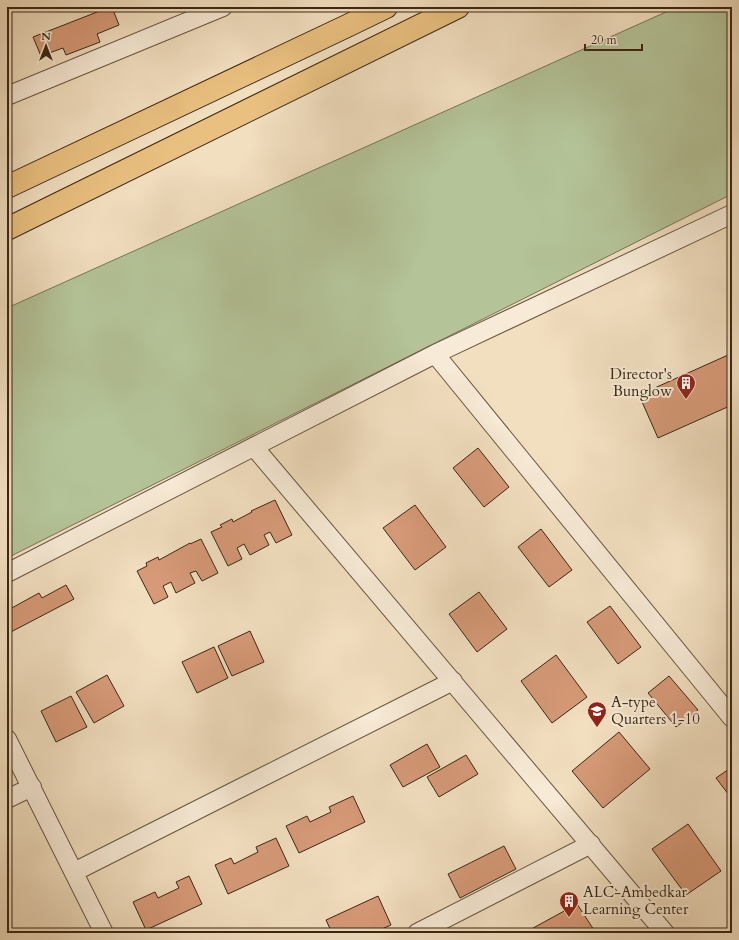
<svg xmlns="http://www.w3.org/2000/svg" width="739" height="940" font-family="Cardo,serif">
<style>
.green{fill:#b4c398;stroke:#777555}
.building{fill:#d79a78;stroke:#3a2712}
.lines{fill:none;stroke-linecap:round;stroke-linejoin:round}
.minor-casing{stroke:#68553e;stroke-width:20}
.primary-casing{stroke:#3a2712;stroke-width:24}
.minor{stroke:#f7ead6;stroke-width:18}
.primary{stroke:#e9c080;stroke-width:22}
.labels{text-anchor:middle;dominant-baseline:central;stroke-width:4;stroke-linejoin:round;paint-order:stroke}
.poi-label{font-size:15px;fill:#3a2712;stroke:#f7ead6;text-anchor:start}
</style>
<rect width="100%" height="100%" fill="#f2dfc0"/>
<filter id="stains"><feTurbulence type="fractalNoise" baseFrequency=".005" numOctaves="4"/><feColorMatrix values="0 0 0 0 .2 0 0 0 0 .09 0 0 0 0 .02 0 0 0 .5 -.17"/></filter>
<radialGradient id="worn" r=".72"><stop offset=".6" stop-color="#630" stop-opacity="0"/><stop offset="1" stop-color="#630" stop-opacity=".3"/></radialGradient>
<path class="green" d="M677 7H732V194L7 558V308Z"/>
<path class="building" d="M110 7H112L119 25 97 34 100 42 66 55 63 48 41 56 33 37Z
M728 355 732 364V405L658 438 639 395Z
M478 448 509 487 484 507 453 468Z
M275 500 292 535 276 543 270 532 264 535 269 545 250 555 244 544 237 548 242 559 228 566 211 532 222 527 220 525 232 519 233 522 252 512 251 511Z
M415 505 446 547 415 570 383 528Z
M541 529 572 570 549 587 518 547Z
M201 539 218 573 202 581 196 571 190 573 195 583 176 593 171 582 163 586 168 597 154 604 137 571 147 566 146 563 158 557 159 560 190 543V544Z
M66 585 74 599 7 634V615L12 613 10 609 39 593 42 598Z
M479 592 507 629 477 652 449 614Z
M610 606 641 647 618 664 587 622Z
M250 631 264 662 232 676 218 646Z
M214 647 228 678 197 693 182 662Z
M556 655 587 697 552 723 521 681Z
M107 675 124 706 94 723 76 692Z
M669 676 698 710 676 727 648 693Z
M71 696 87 727 56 742 41 711Z
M619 732 650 769 603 808 572 771Z
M427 744 440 767 403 787 390 765Z
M466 755 478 774 439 797 427 777Z
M732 767V799L716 778Z
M353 796 365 822 299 853 286 826 307 816 310 822 331 812 329 807Z
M688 824 721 871 686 895 652 849Z
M276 838 289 866 228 894 215 865 231 858 234 864 258 852 256 847Z
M504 846 516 869 460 898 448 874Z
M189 876 202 904 146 930 133 902 155 892 158 898 179 888 176 882Z
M378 896 391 925 373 933H332L326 920Z
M577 904 596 933H524Z"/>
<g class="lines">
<g class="minor-casing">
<path id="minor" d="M7 96 223 7
M435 354 732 718
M254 447 665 933
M7 573 435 354 732 214
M7 739 104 933
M7 799 32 787
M74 872 453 681
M417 933 591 844"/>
</g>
<g class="primary-casing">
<path id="primary" d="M7 187 347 26 386 7
M7 229 458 7"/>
</g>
<use href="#minor" class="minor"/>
<use href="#primary" class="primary"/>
</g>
<defs>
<g id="building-pin" transform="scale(1)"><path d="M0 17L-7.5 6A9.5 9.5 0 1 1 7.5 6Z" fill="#8f2418" stroke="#f7ead6"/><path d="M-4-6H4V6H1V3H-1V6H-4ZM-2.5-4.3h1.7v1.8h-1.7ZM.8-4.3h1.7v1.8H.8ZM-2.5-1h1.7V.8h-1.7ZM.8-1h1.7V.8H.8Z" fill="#fff"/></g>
<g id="university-pin" transform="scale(1)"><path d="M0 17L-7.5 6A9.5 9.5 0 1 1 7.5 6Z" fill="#8f2418" stroke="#f7ead6"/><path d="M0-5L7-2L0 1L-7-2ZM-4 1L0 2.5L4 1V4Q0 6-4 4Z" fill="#fff"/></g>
</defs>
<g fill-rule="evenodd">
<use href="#building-pin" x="686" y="383"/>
<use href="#university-pin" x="597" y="711"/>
<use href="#building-pin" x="569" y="901"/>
</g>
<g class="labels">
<g class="poi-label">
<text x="672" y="374" text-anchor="end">Director's<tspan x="672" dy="17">Bunglow</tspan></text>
<text x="611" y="702">A-type<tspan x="611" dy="17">Quarters 1-10</tspan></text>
<text x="583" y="892">ALC-Ambedkar<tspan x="583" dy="17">Learning Center</tspan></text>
</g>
</g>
<rect width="739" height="940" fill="none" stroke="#f2dfc0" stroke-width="24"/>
<rect x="8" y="8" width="723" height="924" fill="none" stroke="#3a2712" stroke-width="2"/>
<rect x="12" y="12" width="715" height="916" fill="none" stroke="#3a2712"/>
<g transform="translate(46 46)" stroke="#f7ead6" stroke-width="3" paint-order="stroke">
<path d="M0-3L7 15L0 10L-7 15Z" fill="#3a2712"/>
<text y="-6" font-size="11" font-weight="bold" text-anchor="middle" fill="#3a2712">N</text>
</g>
<path d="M585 44v6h57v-6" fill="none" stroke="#3a2712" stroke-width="2"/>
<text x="591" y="44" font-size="12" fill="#3a2712" stroke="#f7ead6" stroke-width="3" paint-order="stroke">20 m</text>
<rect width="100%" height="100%" filter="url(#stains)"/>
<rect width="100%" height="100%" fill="url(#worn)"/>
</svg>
